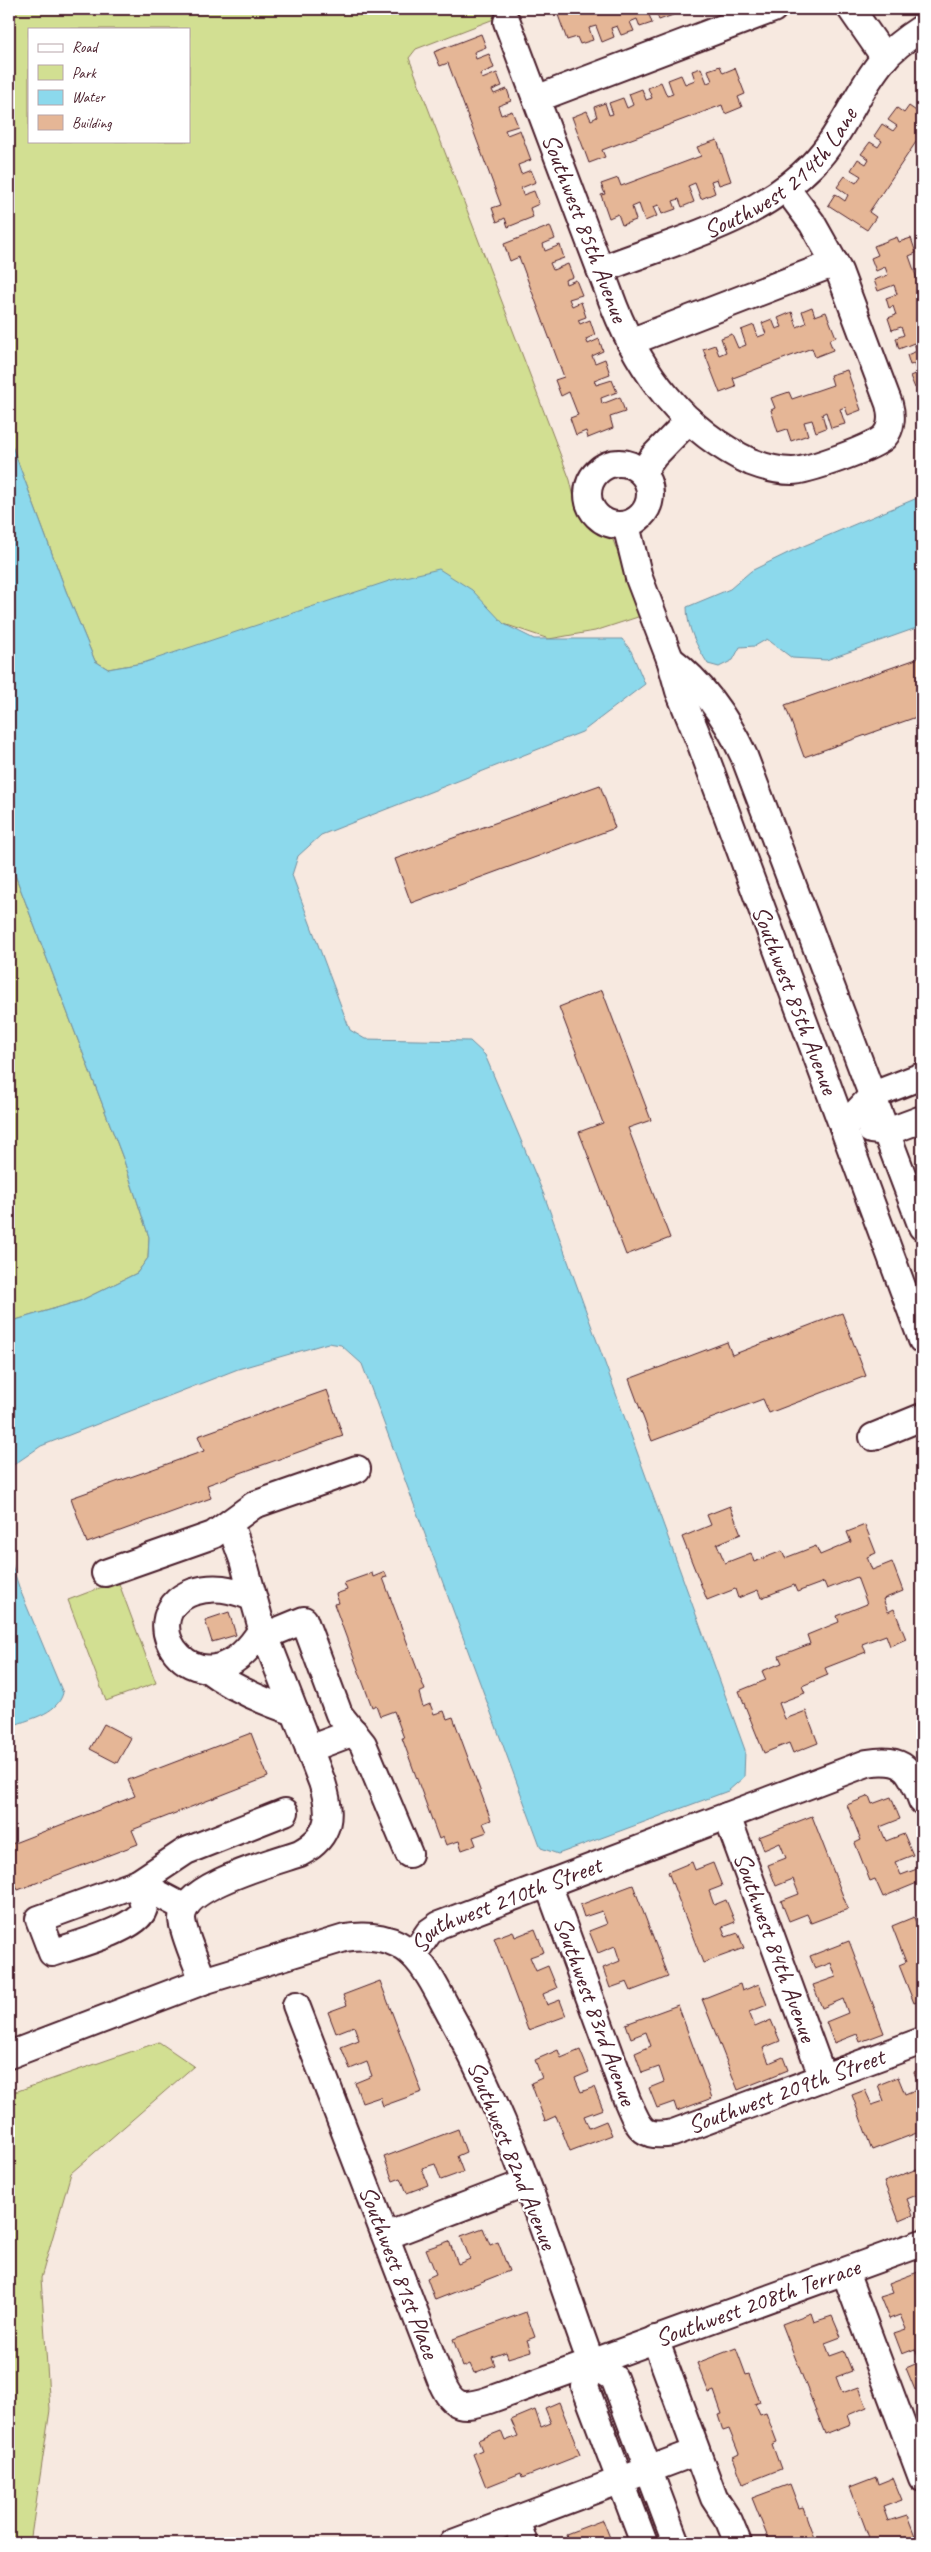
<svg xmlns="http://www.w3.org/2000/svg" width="931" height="2552" font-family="Caveat,sans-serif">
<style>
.green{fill:#d2df92;stroke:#8e7f5e;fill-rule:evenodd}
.water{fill:#8cd9ec;stroke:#728f9f}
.building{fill:#e5b696;stroke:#4a1f2b}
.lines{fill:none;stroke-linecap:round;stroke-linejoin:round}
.minor-casing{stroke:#4a1f2b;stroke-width:30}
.minor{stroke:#fff;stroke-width:26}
.labels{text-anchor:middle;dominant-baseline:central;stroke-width:4.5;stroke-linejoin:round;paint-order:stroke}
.street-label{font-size:25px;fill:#4a1f2b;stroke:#fff}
</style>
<rect width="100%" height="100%" fill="#f7e9e0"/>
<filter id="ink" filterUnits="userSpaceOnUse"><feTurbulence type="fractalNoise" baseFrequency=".02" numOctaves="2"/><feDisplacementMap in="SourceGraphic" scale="10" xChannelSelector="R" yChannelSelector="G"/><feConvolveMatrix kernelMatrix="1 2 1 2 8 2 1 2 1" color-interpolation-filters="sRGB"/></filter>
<g filter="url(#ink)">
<path class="green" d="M9 9H520L416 49 409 58 570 480 576 506 589 525 613 540 641 616 595 631 549 639 504 624 143 663 108 669 95 661 66 591 9 438ZM29 29H189V141H29Z
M9 859 124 1161 149 1237 148 1258 137 1273 80 1301 9 1322Z
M118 1581 156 1683 106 1701 68 1600Z
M159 2042 194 2066 71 2173 41 2278 50 2410 30 2543H9V2094Z"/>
<path class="water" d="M9 438 66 591 95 661 108 669 143 663 392 580 439 569 472 590 504 624 534 639H622L631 651 645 684 582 732 321 835 298 856 292 875 350 1030 365 1039 470 1041 485 1055 544 1195 745 1750 744 1777 728 1791 558 1854 541 1848 362 1364 341 1345 328 1343 238 1369 41 1446 9 1468V1322L80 1301 137 1273 148 1258 149 1237 124 1161 9 859Z
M922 496V626L826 660 792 658 767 639 755 646 740 647 733 660 719 667 708 664C697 646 687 629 687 607L730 589 751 571 794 550Z
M9 1556 20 1590 63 1693C57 1715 28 1719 9 1727Z"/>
<path class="building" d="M562 9H647L652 23 640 27 637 19 630 22 634 31 621 35 617 26 611 28 614 37 602 42 596 26 589 28 593 40 580 44 577 37 567 40 558 15 563 13Z
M655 9H670L673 15 659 20Z
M481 34 486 47 474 52 476 59 489 54 494 68 480 74 482 79 497 73 502 86 492 90 494 94 507 89 511 101 498 106 501 115 512 111 518 126 505 130 507 135 520 130 531 160 518 165 521 174 531 170 536 182 521 188 523 195 534 191 539 204 530 208 533 217 508 227 505 218 497 222 492 208 501 205 448 63 440 66 434 52Z
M720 66 723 73 735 68 745 94 738 97 742 107 725 114 722 105 602 150 605 157 589 163 572 117 587 111 591 120 597 117 594 107 605 103 609 115 613 114 609 103 623 98 627 108 633 105 629 94 642 89 646 100 652 98 648 88 661 82 667 96 673 94 668 80 681 75 685 84 695 80 692 71 701 68 707 83 712 81 708 70Z
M909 106 922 115V147L916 142 869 212 876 217 867 230 828 205 835 194 845 201 848 195 837 187 845 176 856 183 861 176 851 170 858 159 866 164 869 159 861 154 870 142 878 147 882 141 874 136 882 124 893 131 897 126 888 120 897 108 904 113Z
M717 140 731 181 719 185 717 179 711 181 715 193 701 199 695 183 688 186 694 202 682 207 679 199 673 201 676 209 662 214 659 205 653 207 657 216 645 221 639 204 632 207 636 220 622 225 618 214 609 218 601 195 605 194 601 184 618 178 621 186 701 156 697 147Z
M550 226 555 239 543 244 545 251 560 245 564 258 550 263 553 270 568 264 573 277 565 280 566 284 576 280 582 295 569 299 572 306 581 302 586 317 578 320 580 324 590 320 595 335 586 339 588 344 599 339 603 351 592 356 595 363 605 359 610 374 594 380 596 385 612 380 617 392 601 398 602 404 620 397 625 412 610 417 613 428 588 438 586 431 576 435 570 418 578 415 569 392 561 396 555 380 564 377 519 257 510 261 504 244Z
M897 237 899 242 911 238 916 253 909 256 922 293V385L915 388 910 376 917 373 914 364 910 365 907 355 917 351 914 343 899 349 896 338 904 335 901 327 892 330 888 318 896 315 893 306 889 308 886 298 897 294 894 285 878 291 874 280 888 275 885 267 876 271 871 258 878 255 874 246Z
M812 307 815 316 826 312 836 337 829 340 833 350 815 357 812 348 733 378 736 387 720 393 703 349 715 345 719 355 726 352 721 338 732 334 738 348 746 345 741 330 754 325 758 337 766 334 762 323 772 319 776 329 782 327 778 318 792 312 797 327 806 323 802 311Z
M847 370 861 410 848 415 845 407 840 409 845 424 831 428 826 412 822 414 826 428 816 432 812 420 804 422 808 435 791 441 787 429 778 432 771 410 775 408 771 398 789 392 792 399 833 385 830 375Z
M922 393V407H921L916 395Z
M922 657V715L804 757 785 705Z
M600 785 615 828 411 903 395 859Z
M602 990 651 1120 628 1128 670 1238 626 1255 579 1132 603 1123 559 1007Z
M842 1313 866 1376 769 1413 763 1399 652 1441 629 1379 727 1342 732 1355Z
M327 1390 343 1436 207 1485 211 1498 87 1543 71 1498 204 1451 198 1436Z
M730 1506 741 1534 717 1544 725 1563 751 1553 754 1562 782 1551 785 1558 816 1546 820 1555 851 1542 847 1532 865 1525 876 1553 867 1557 872 1570 892 1562 903 1591 883 1599 888 1612 894 1609 906 1639 890 1646 886 1635 862 1644 866 1652 825 1668 828 1675 802 1686 805 1693 779 1703 785 1719 806 1711 818 1743 793 1753 789 1743 764 1753 739 1691 766 1680 762 1671 782 1663 779 1656 810 1644 807 1635 839 1622 837 1616 867 1604 857 1577 827 1589 824 1582 797 1592 794 1585 761 1598 758 1590 738 1598 735 1589 707 1600 682 1537 711 1525 707 1515Z
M385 1572 387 1577 383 1578 425 1690 419 1693 423 1707 430 1704 434 1714 444 1711 447 1719 453 1717 491 1820 483 1823 487 1832 473 1837 476 1845 462 1850 459 1841 446 1845 443 1837 439 1839 402 1738H404L394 1711 380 1716 376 1705 372 1707 334 1604 339 1603 336 1594 347 1590 344 1583 372 1573 373 1577Z
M229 1612 236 1635 212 1642 205 1620Z
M104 1724 131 1738 117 1763 90 1749Z
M251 1733 268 1777 132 1830 138 1844 18 1890 9 1867V1845L135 1796 128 1780Z
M869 1796 872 1804 891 1797 900 1819 880 1827 886 1841 904 1834 913 1855 895 1862 901 1875 917 1869 922 1881 883 1897 875 1879 870 1881 855 1843 861 1840 847 1805Z
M812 1816 848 1909 811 1923 807 1914 789 1921 781 1901 799 1894 793 1879 776 1886 768 1865 786 1858 780 1843 764 1850 759 1837Z
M692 1862 695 1870 713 1863 722 1886 709 1891 714 1905 726 1900 735 1922 722 1927 726 1937 738 1933 744 1948 703 1963 668 1872Z
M633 1885 668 1977 631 1991 627 1982 610 1988 603 1968 620 1961 615 1946 598 1953 589 1931 607 1924 602 1911 584 1917 580 1905Z
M914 1917 917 1926 922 1924V2008L920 2001 914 2003 899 1965 906 1962 892 1926Z
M535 1929 544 1952 530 1957 536 1971 548 1966 557 1988 543 1994 547 2005 560 2000 566 2016 528 2030 494 1938 513 1931 515 1937Z
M849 1941 884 2033 860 2042 857 2034 834 2043 826 2022 848 2013 843 1999 822 2008 813 1985 836 1977 831 1963 815 1969 810 1956Z
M380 1981 422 2092 383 2106 380 2097 362 2103 355 2083 372 2076 367 2062 350 2069 341 2047 359 2040 354 2026 336 2033 328 2012 347 2005 343 1995Z
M740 1984 742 1991 759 1984 767 2005 749 2012 755 2027 771 2020 780 2041 763 2048 769 2063 783 2057 788 2070 738 2090 702 1999Z
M678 2005 712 2098 677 2111 674 2102 657 2108 649 2088 664 2082 659 2067 642 2073 635 2053 651 2046 646 2032 631 2038 626 2024Z
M558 2050 561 2058 580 2050 589 2072 575 2078 581 2092 594 2087 603 2109 584 2116 589 2128 606 2121 612 2135 570 2151 556 2116 545 2121 531 2083 542 2078 535 2060Z
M922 2068V2131L872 2150 852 2095 865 2090 872 2105 884 2101 878 2085 898 2077 905 2094 920 2088 914 2072Z
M458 2129 466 2152 457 2156 463 2172 441 2180 435 2164 422 2168 428 2185 407 2193 401 2178 393 2181 384 2157Z
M922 2167V2203L919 2194 907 2199 913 2215 899 2221 884 2182Z
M483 2228 490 2245 498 2242 509 2271 435 2300 427 2278 436 2274 426 2249 449 2241 458 2264 470 2259 461 2236Z
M918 2272 922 2283V2387L915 2390 906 2368 920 2362 915 2349 902 2354 894 2333 906 2329 900 2315 889 2319 880 2297 893 2293 889 2283Z
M526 2312 535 2337 527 2340 531 2351 508 2358 506 2352 492 2357 495 2365 474 2373 470 2364 463 2367 453 2339Z
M811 2313 814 2322 832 2316 841 2337 825 2343 830 2356 844 2351 852 2371 836 2377 842 2393 859 2387 867 2407 848 2415 851 2424 825 2434 782 2324Z
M736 2348 746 2375 749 2374 760 2402 755 2404 760 2415 766 2413 777 2442 772 2444 781 2469 743 2484 733 2457 739 2454 729 2429 723 2431 718 2415 722 2414 714 2391 709 2393 697 2363Z
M559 2402 580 2455 522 2478 521 2473 486 2487 473 2454 482 2450 478 2440 501 2431 505 2441 518 2436 511 2420 535 2410 541 2427 551 2423 545 2408Z
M876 2477 878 2484 893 2478 902 2500 883 2507 888 2521 907 2515 915 2536 898 2543H871L850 2487Z
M790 2484 799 2508 803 2507 814 2538 812 2539 813 2543H770L752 2498Z
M603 2520 612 2543H569L566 2534Z"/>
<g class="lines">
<g class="minor-casing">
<g id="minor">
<path d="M851 9 885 58"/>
<path d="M507 22 614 306C640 372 685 432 751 462 764 467 778 471 792 471 807 471 875 447 884 437 892 428 892 415 889 404L839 271 812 223 786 188"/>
<path d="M536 99 773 9"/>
<path id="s1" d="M600 270C673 241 755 223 812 165 842 135 855 94 882 61 893 48 908 37 922 28"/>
<path d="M630 342 835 263"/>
<circle cx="619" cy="494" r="31"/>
<path d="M642 473 654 456 689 420"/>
<path d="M626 525 639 578 670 659 679 691 700 742 922 1340"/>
<path d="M670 659C703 684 727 719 744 756L922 1227"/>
<path d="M843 1127 873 1095 922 1076"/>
<path d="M871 1130 887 1132 922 1119"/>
<path d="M873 1437 922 1417"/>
<path d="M105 1573 213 1535 254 1505 357 1469"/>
<path d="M252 1597C231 1589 214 1585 193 1592 124 1617 203 1726 262 1629"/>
<path d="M265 1636 304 1620 339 1714 363 1744 409 1854"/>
<path d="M207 1669C232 1688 265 1702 295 1712"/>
<path d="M309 1749 354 1732"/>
<path d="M727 1816 823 2078"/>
<path d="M138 1883 144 1907C143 1928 71 1946 52 1953L39 1919Z"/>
<path d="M548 1884 627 2100C639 2127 641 2139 673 2133L922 2041"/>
<path d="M185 1908 138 1883 186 1851 285 1812"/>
<path id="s2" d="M413 1955 429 1932 439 1925 867 1763C905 1757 910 1769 922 1801"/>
<path d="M203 1981C198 1966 183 1934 182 1919 181 1886 274 1862 300 1853 332 1836 332 1813 322 1782L261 1625 243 1560 230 1524"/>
<path id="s3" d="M296 2005 442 2383C454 2409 463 2408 489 2400L922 2243"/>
<path d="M9 2055 203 1981 345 1938C368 1934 395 1937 413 1955 429 1971 440 1996 451 2016 512 2124 549 2247 591 2363L585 2387 644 2543"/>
<path d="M386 2236 525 2183"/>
<path d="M845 2272 922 2478"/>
<path d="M655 2339 714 2498 729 2521 738 2543"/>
<path d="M591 2363 614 2378 676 2543"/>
<path d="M516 2520 524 2543"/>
<path d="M453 2543 696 2452"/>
</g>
</g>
<use href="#minor" class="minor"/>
</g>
</g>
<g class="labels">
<g class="street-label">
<text stroke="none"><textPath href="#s1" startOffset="209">Southwest 214th Lane</textPath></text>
<text transform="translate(585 228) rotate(69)">Southwest 85th Avenue</text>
<text transform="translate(795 1000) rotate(69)">Southwest 85th Avenue</text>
<text stroke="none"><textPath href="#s2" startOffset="109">Southwest 210th Street</textPath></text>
<text transform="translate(775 1947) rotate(70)">Southwest 84th Avenue</text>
<text transform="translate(595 2011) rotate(70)">Southwest 83rd Avenue</text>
<text transform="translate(786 2091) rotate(-20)">Southwest 209th Street</text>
<text transform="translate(512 2155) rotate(68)">Southwest 82nd Avenue</text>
<text transform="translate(399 2272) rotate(69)">Southwest 81st Place</text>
<text stroke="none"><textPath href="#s3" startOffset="749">Southwest 208th Terrace</textPath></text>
</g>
</g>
<rect width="931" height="2552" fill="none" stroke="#fff" stroke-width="30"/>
<rect x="15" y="15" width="901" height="2522" fill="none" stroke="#4a1f2b" stroke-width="2" filter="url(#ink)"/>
<rect x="28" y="28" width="162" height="115" fill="#ffffff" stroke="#b7a5aa"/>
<rect x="38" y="44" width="25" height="8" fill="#ffffff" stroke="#b7a5aa"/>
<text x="72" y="52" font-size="15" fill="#4a1f2b">Road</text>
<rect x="38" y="65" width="25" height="15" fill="#d2df92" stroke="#b7a5aa"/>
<text x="72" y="78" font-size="15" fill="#4a1f2b">Park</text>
<rect x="38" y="90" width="25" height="15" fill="#8cd9ec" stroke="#b7a5aa"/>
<text x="72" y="102" font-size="15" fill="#4a1f2b">Water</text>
<rect x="38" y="115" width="25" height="15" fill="#e5b696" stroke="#b7a5aa"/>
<text x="72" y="128" font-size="15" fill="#4a1f2b">Building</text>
</svg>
